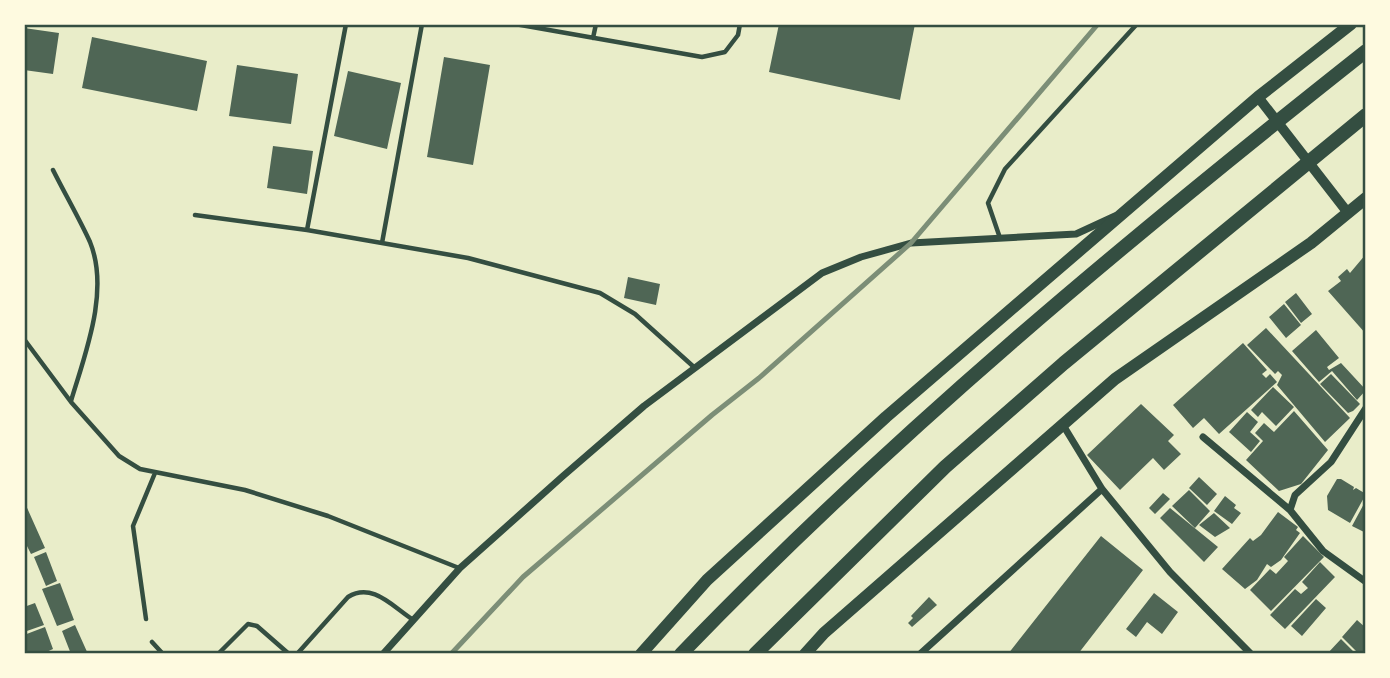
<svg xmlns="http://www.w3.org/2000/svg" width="1390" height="678" font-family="'Archivo Narrow',sans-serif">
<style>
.building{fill:#4f6655}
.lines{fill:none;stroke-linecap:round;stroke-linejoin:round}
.service{stroke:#344e41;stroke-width:4.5}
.minor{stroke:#344e41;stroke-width:7}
.tertiary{stroke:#344e41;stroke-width:10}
.secondary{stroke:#344e41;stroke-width:12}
.primary{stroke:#344e41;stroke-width:14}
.rail{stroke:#7c8e77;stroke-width:5}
.neatline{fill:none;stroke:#344e41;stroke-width:2.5}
</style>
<rect width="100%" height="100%" fill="#e9edc9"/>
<path class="building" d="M779 24H915L900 100 769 72Z
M24 28 59 33 53 74 24 70Z
M92 37 207 61 197 111 82 88Z
M444 57 490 65 473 165 427 157Z
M237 65 298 74 291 124 229 116Z
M348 71 401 83 387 149 334 136Z
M273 146 313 151 307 194 267 188Z
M1366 254V334L1328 291 1341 281 1338 277 1347 269 1350 273Z
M628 277 660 284 656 305 624 298Z
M1296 293 1312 314 1301 323 1285 302Z
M1284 304 1301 325 1286 338 1269 317Z
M1266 328 1350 418 1325 442 1277 385 1282 375 1278 371 1275 374 1247 345Z
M1316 330 1339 358 1327 367 1329 370 1341 363 1366 390 1357 400 1332 371 1319 382 1292 351Z
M1243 343 1267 370 1262 374 1266 378 1270 374 1277 382 1219 434 1204 418 1193 428 1173 405Z
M1331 374 1360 404 1353 411 1348 413 1320 384Z
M1273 387 1294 407 1276 426 1262 412 1258 417 1251 410Z
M1141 404 1174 435 1168 441 1181 454 1164 470 1153 458 1120 490 1087 455Z
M1294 411 1328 450 1301 484 1279 491 1246 460 1263 441 1255 433 1264 423 1274 432Z
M1247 412 1258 422 1250 432 1260 441 1251 452 1229 432Z
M1199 477 1217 494 1207 505 1189 488Z
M1337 479H1341L1354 487 1353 490 1356 488 1366 494 1350 523 1328 510 1327 496Z
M1189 490 1210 511 1195 528 1172 506Z
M1163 493 1170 499 1155 514 1149 508Z
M1225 496 1236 505 1234 508 1241 513 1232 524 1214 511Z
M1366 500V533L1352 526Z
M24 501 45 548 31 554 24 540Z
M1170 508 1218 547 1204 562 1160 518Z
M1278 512 1298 527 1296 530 1300 533 1281 560 1271 567 1267 564 1257 580 1245 589 1222 569 1250 538 1253 541 1261 535Z
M1214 513 1230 528 1215 537 1199 525Z
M1101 536 1143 570 1078 654H1008Z
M1303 536 1324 557 1271 611 1250 590 1270 569 1276 574 1288 561 1284 557Z
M46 552 57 581 46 586 34 557Z
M1320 562 1335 577 1285 629 1270 615 1295 589 1301 594 1308 588 1302 582Z
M60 583 74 620 57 626 42 589Z
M1154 593 1178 612 1162 634 1147 622 1136 637 1126 629Z
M929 597 937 605 912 627 908 623 913 618 911 616Z
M1316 599 1326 608 1302 636 1291 626Z
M35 603 44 625 24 632V607Z
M1357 620 1366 628V654H1359L1342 637Z
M75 625 88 654H71L62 631Z
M45 627 53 649 42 654H24V635Z
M1341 639 1356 654H1327Z"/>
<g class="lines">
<path class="service" d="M515 24 702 57 725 52 738 35 740 24
M593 38 596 24
M53 170C65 194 79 218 90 242 110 291 85 354 71 401
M195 215 307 230 468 258 600 293 635 314 695 368
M307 230 346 24
M1000 238 988 203 1005 169 1137 24
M382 243 422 24
M24 339 71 402 119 456 140 469 245 490 328 516 459 568
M146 619 133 526 155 473
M152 642 163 654
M218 654 248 624 257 626 289 654
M297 654 348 597C372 582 392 606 412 619"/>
<path class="minor" d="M1366 408 1331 462 1295 495 1290 510 1323 551 1366 582
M1063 425 1102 489 1170 572 1251 654
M1203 437 1290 510
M383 654 460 568 563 476 644 406 822 273 861 257 911 243 1076 234 1115 216
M920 654 1102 489"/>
<path class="tertiary" d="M1258 97 1348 213"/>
<path class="secondary" d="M641 654 707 580 886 417 1258 97 1351 24
M805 654 824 633 1115 379 1311 243 1366 198"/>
<path class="primary" d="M681 654C893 434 1127 240 1366 51
M755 654 945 467 1064 363 1366 115"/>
<path class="rail" d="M451 654 523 577 712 415 759 378 911 243 1098 24"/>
</g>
<rect width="1390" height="678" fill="none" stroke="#fefae0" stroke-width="52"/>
<rect x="26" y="26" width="1338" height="626" class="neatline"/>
</svg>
